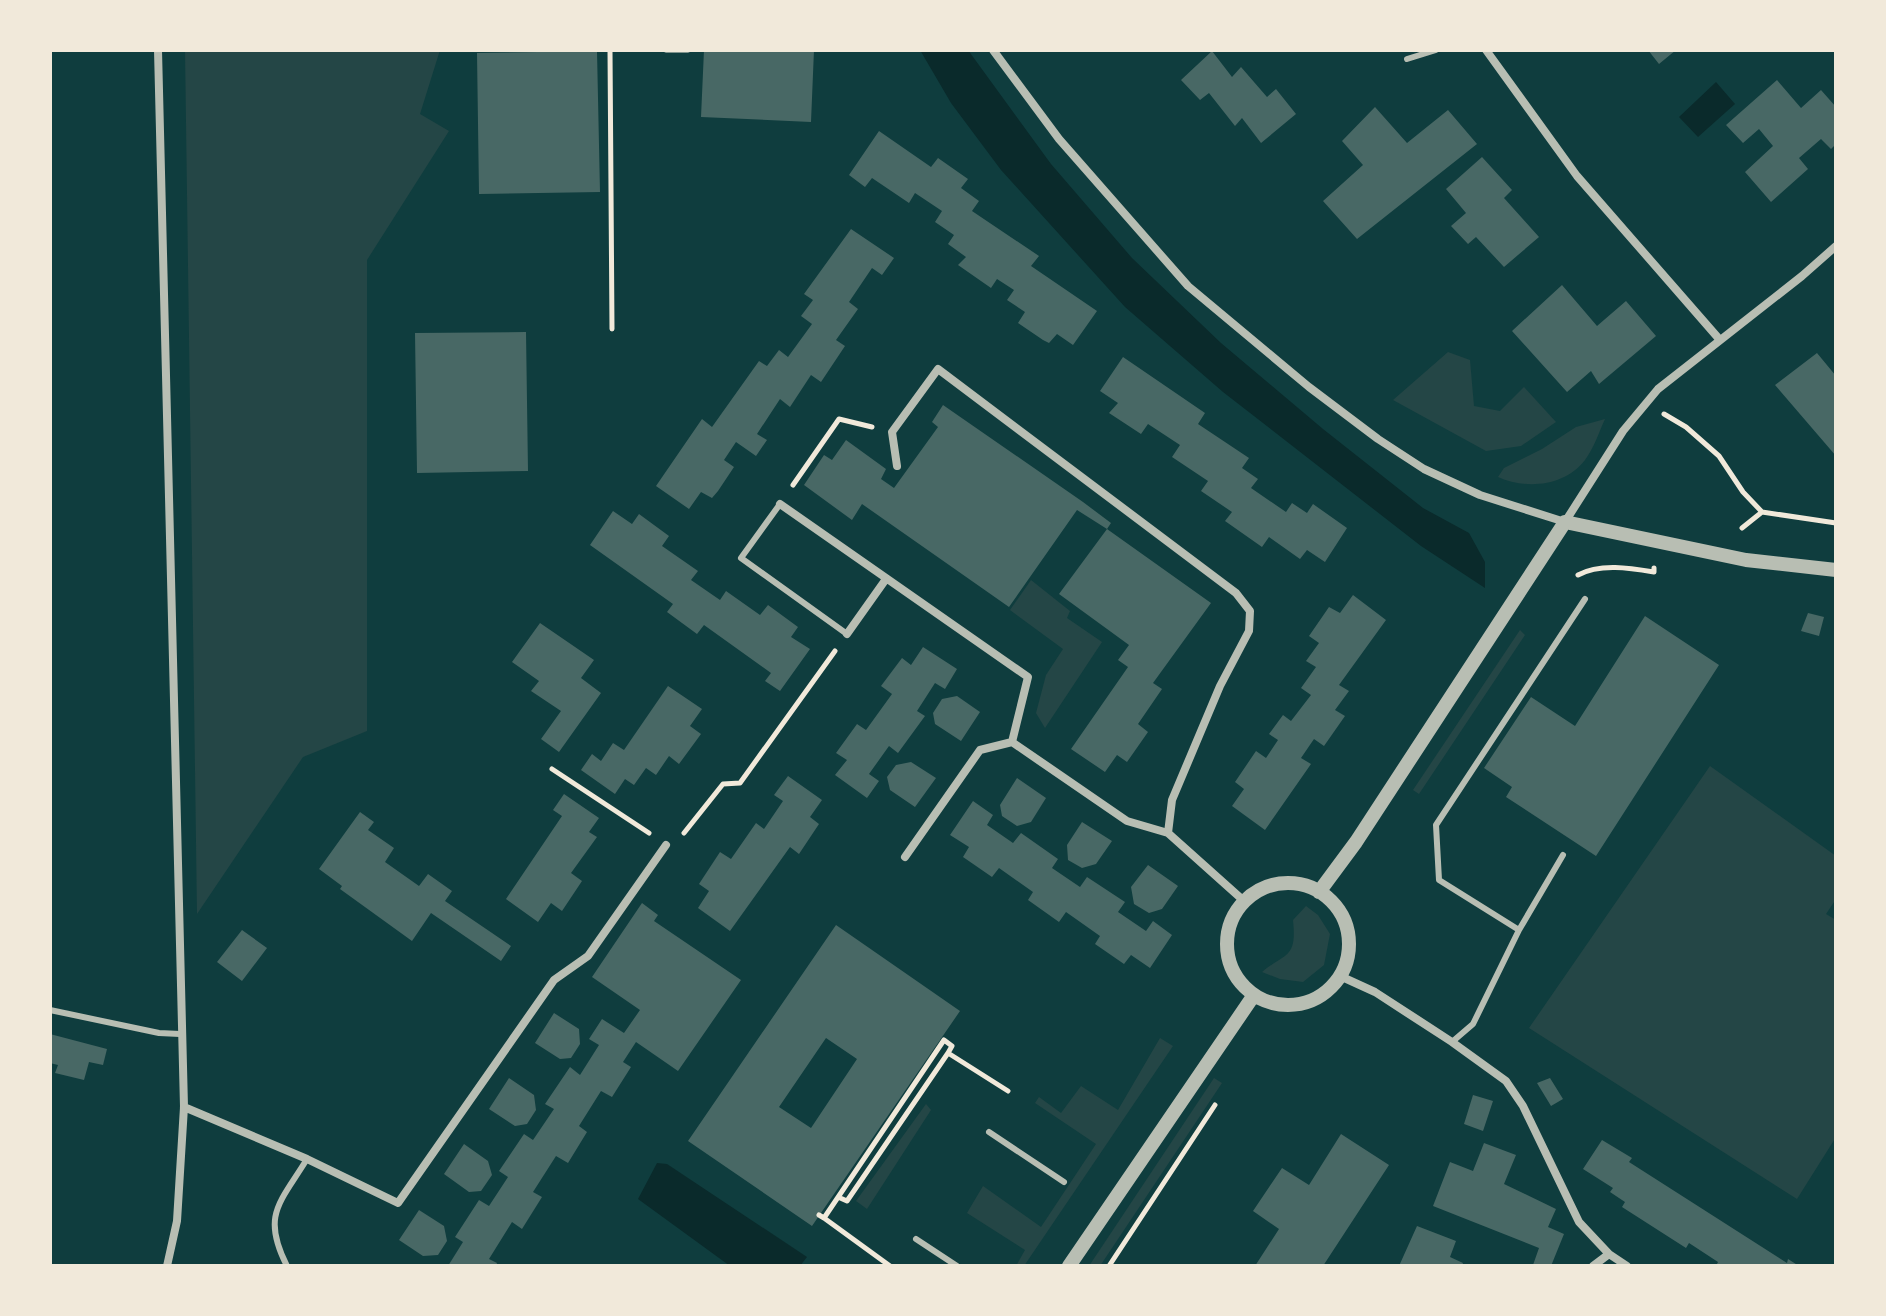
<svg xmlns="http://www.w3.org/2000/svg" width="1886" height="1316" font-family="'Varela Round',sans-serif">
<style>
.green{fill:#244646}
.water{fill:#0a2a2b}
.building{fill:#486865;fill-rule:evenodd}
.lines{fill:none;stroke-linecap:round;stroke-linejoin:round}
.path{stroke:#f1e9da;stroke-width:5}
.service{stroke:#b8beb3;stroke-width:6}
.minor{stroke:#b8beb3;stroke-width:8}
.tertiary{stroke:#b8beb3;stroke-width:14}
</style>
<rect width="100%" height="100%" fill="#0f3d3e"/>
<path class="green" d="M185 50H440L420 114 449 131 367 260V731L303 757 197 914Z
M1448 352 1470 360 1474 406 1500 411 1524 387 1556 422 1521 446 1486 451 1393 400Z
M1605 419C1599 432 1594 448 1585 460 1565 486 1527 490 1498 477L1504 468 1542 449 1576 427Z
M1031 580 1070 611 1067 618 1102 642 1045 728 1036 713 1046 675 1063 649 1010 610Z
M1520 630 1525 635 1419 794 1413 790Z
M1710 766 1836 856V899L1826 914 1836 920V1137L1797 1199 1529 1028Z
M1306 906 1318 915 1330 934 1324 965 1303 982 1280 979 1262 972C1286 952 1297 959 1293 920Z
M1160 1038 1173 1046 1024 1266H1016L1025 1250 967 1213 983 1186 1041 1227 1096 1144 1035 1103 1039 1097 1061 1113 1081 1086 1118 1110Z
M1214 1078 1222 1083 1100 1266H1089Z
M926 1104 931 1110 867 1209 856 1201Z"/>
<path class="water" d="M920 50H968L1051 164 1132 258 1221 343 1323 429 1423 508 1469 533 1485 562V588L1421 546 1223 392 1125 307 1001 170 951 103Z
M1716 82 1735 104 1698 137 1679 117Z
M657 1163 667 1164 807 1257 800 1266H730L638 1199Z"/>
<path class="building" d="M704 50H814L811 122 701 117Z
M1648 50H1676L1659 64Z
M597 51 600 192 479 194 477 53Z
M1212 51 1232 77 1241 67 1267 97 1276 89 1296 114 1261 143 1242 118 1235 126 1209 93 1200 100 1181 80Z
M1777 80 1801 108 1821 90 1836 107V144L1831 149 1821 139 1799 158 1808 169 1771 202 1745 172 1773 146 1759 129 1743 143 1726 125Z
M1375 107 1407 143 1448 110 1477 144 1357 239 1323 201 1363 165 1342 141Z
M879 131 931 167 938 158 968 179 961 188 979 201 972 211 1039 256 1031 266 1097 311 1073 345 1057 334 1049 343 1043 340 1018 323 1025 312 1007 300 1014 290 997 279 991 288 958 265 966 257 948 244 954 235 935 222 942 211 915 193 909 203 872 178 865 187 849 175Z
M1482 157 1512 190 1504 198 1539 237 1504 267 1476 237 1468 244 1451 226 1466 213 1446 189Z
M851 229 894 258 882 275 872 268 849 302 858 309 836 340 845 346 821 382 811 375 790 407 780 399 757 434 767 440 756 456 736 442 724 460 734 467 718 491 712 498 701 492 689 509 656 486 702 419 712 427 759 361 767 366 779 350 788 357 812 324 801 316 813 300 804 294Z
M1562 285 1597 326 1626 301 1656 336 1599 384 1591 371 1567 392 1512 331Z
M526 332 528 471 417 473 415 333Z
M1817 353 1836 376V456L1775 385Z
M1123 357 1205 413 1198 424 1249 458 1242 468 1258 479 1251 488 1286 512 1292 503 1307 513 1313 504 1347 528 1325 562 1307 550 1300 559 1269 537 1262 547 1225 521 1232 512 1201 491 1208 481 1172 457 1180 445 1148 424 1141 434 1109 413 1118 403 1100 391Z
M943 405 1083 502 1111 523 1107 529 1211 603 1153 683 1162 689 1138 724 1148 732 1127 762 1117 755 1105 772 1071 749 1128 667 1118 660 1129 645 1059 594 1107 529 1077 510 1009 607 862 504 852 520 804 485 824 455 832 460 846 440 886 469 881 479 894 488 938 427 932 422Z
M613 511 632 524 639 514 669 536 662 546 698 571 691 580 720 600 726 591 760 615 768 605 798 627 791 637 810 649 780 691 765 681 771 673 704 625 697 634 667 612 673 604 590 545Z
M1353 595 1386 620 1339 685 1349 691 1335 710 1345 716 1324 746 1314 739 1301 758 1311 764 1265 830 1232 806 1244 789 1235 782 1256 751 1266 758 1278 740 1269 734 1283 715 1291 721 1311 695 1301 688 1316 667 1306 661 1319 643 1309 636 1329 607 1340 613Z
M1808 613 1824 617 1819 636 1801 631Z
M1645 616 1719 665 1596 856 1506 797 1512 787 1484 768 1531 697 1575 726Z
M540 623 594 660 581 678 601 693 559 752 541 739 561 711 531 691 539 681 512 662Z
M923 647 957 669 945 689 935 683 917 711 925 716 898 753 889 746 869 774 879 781 867 798 835 775 847 760 836 753 857 724 866 730 892 694 881 686 902 658 911 665Z
M668 686 702 709 690 726 701 734 679 764 669 756 656 775 646 768 634 785 625 779 615 794 581 770 592 754 601 761 613 743 624 750Z
M957 696 980 712 961 741 935 724 933 713 942 699Z
M911 762 936 778 915 807 890 790 887 777 896 765Z
M788 776 822 800 810 817 819 824 799 854 790 847 730 931 698 908 709 891 699 884 720 852 731 859 756 823 764 829 783 801 774 795Z
M1017 778 1046 798 1031 822 1017 826 1002 816 1000 805Z
M564 794 599 818 589 832 597 837 571 873 582 881 562 911 551 903 538 922 506 899 562 816 553 810Z
M973 801 993 815 987 825 1013 843 1021 833 1058 859 1052 868 1080 887 1087 877 1125 902 1118 912 1146 931 1153 921 1172 935 1150 968 1131 955 1124 964 1095 944 1100 936 1066 912 1059 922 1028 900 1033 892 999 868 992 877 963 857 969 847 950 835Z
M360 812 374 822 368 830 394 848 385 862 419 886 428 874 452 891 445 901 511 946 501 961 431 913 412 941 340 889 342 886 319 869Z
M1082 822 1112 841 1096 864 1082 868 1068 860 1067 845Z
M1148 865 1178 886 1162 909 1149 913 1134 904 1131 887Z
M642 903 658 915 654 921 741 980 678 1071 636 1042 623 1062 631 1067 612 1097 601 1091 579 1126 587 1132 568 1163 556 1156 533 1192 542 1197 522 1229 512 1222 489 1259 497 1263 496 1266H448L463 1242 455 1237 479 1200 489 1206 508 1177 499 1171 524 1134 533 1140 554 1109 545 1104 570 1067 580 1075 599 1045 589 1039 602 1019 624 1033 640 1010 592 977Z
M836 925 960 1011 812 1226 688 1141ZM826 1038 857 1059 811 1128 779 1107Z
M242 930 267 948 242 981 217 962Z
M554 1013 579 1029 580 1044 571 1058 560 1059 535 1043Z
M50 1034 107 1049 103 1065 89 1062 84 1080 55 1073 58 1065 50 1063Z
M509 1078 534 1095 536 1110 527 1124 515 1126 489 1109Z
M1550 1078 1563 1099 1551 1106 1537 1083Z
M1473 1095 1493 1101 1483 1131 1464 1124Z
M1341 1134 1389 1165 1323 1266H1255L1279 1229 1253 1211 1282 1168 1309 1185Z
M1602 1140 1632 1158 1629 1162 1787 1263 1788 1259 1799 1266H1716L1718 1262 1689 1243 1686 1248 1622 1207 1625 1202 1610 1192 1613 1188 1583 1169Z
M1484 1143 1516 1155 1504 1184 1556 1209 1548 1227 1564 1234 1551 1266 1533 1265 1539 1248 1433 1206 1450 1162 1473 1171Z
M464 1144 488 1161 492 1175 481 1191 469 1192 444 1174Z
M419 1210 444 1226 447 1241 438 1255 423 1256 399 1240Z
M1417 1226 1456 1241 1450 1257 1463 1263 1462 1266H1399Z"/>
<g class="lines">
<path class="path" d="M610 50 612 329
M666 50H688
M1664 414 1686 427 1719 456 1743 492 1762 512 1836 523
M793 485 839 419 872 427
M1742 528 1762 512
M1578 575C1600 563 1630 568 1654 572V568
M552 769 649 833
M684 833 723 784 740 783 835 651
M838 1197 847 1201 948 1053
M819 1215 824 1218 944 1040 952 1046 948 1053 1008 1091
M824 1218 890 1266
M1109 1266 1215 1105"/>
<path class="service" d="M1407 59 1436 50
M780 504 741 558 847 634
M1519 930 1563 855
M50 1010 159 1033 180 1034
M1452 1042 1473 1024 1519 930 1439 880 1436 825 1585 599
M989 1132 1064 1182
M916 1239 957 1266
M287 1266C261 1215 280 1203 307 1159"/>
<path class="minor" d="M158 50 184 1107 177 1221 167 1266
M993 50 1059 139 1188 286 1309 387 1378 439 1424 469 1480 495 1565 522 1623 431 1658 389 1802 276 1836 246
M1486 50 1577 176 1720 340
M897 466 892 432 938 369 1236 593 1250 611 1249 631 1220 686 1172 800 1168 833
M780 504 1028 677 1012 742
M847 634 886 579
M905 857 980 750 1012 742 1127 821 1168 833 1244 901
M1340 976 1375 992 1452 1042 1506 1081 1523 1106 1579 1222 1609 1254 1627 1266
M184 1107 307 1159 398 1203 554 980 588 956 666 845
M1593 1266 1609 1254"/>
<path class="tertiary" d="M1227 944a61 61 0 1 1 122 0a61 61 0 1 1-122 0Z
M1319 892 1356 842 1565 522 1746 560 1836 570
M1069 1266 1254 995"/>
</g>
<rect width="1886" height="1316" fill="none" stroke="#f1e9da" stroke-width="104"/>
</svg>
